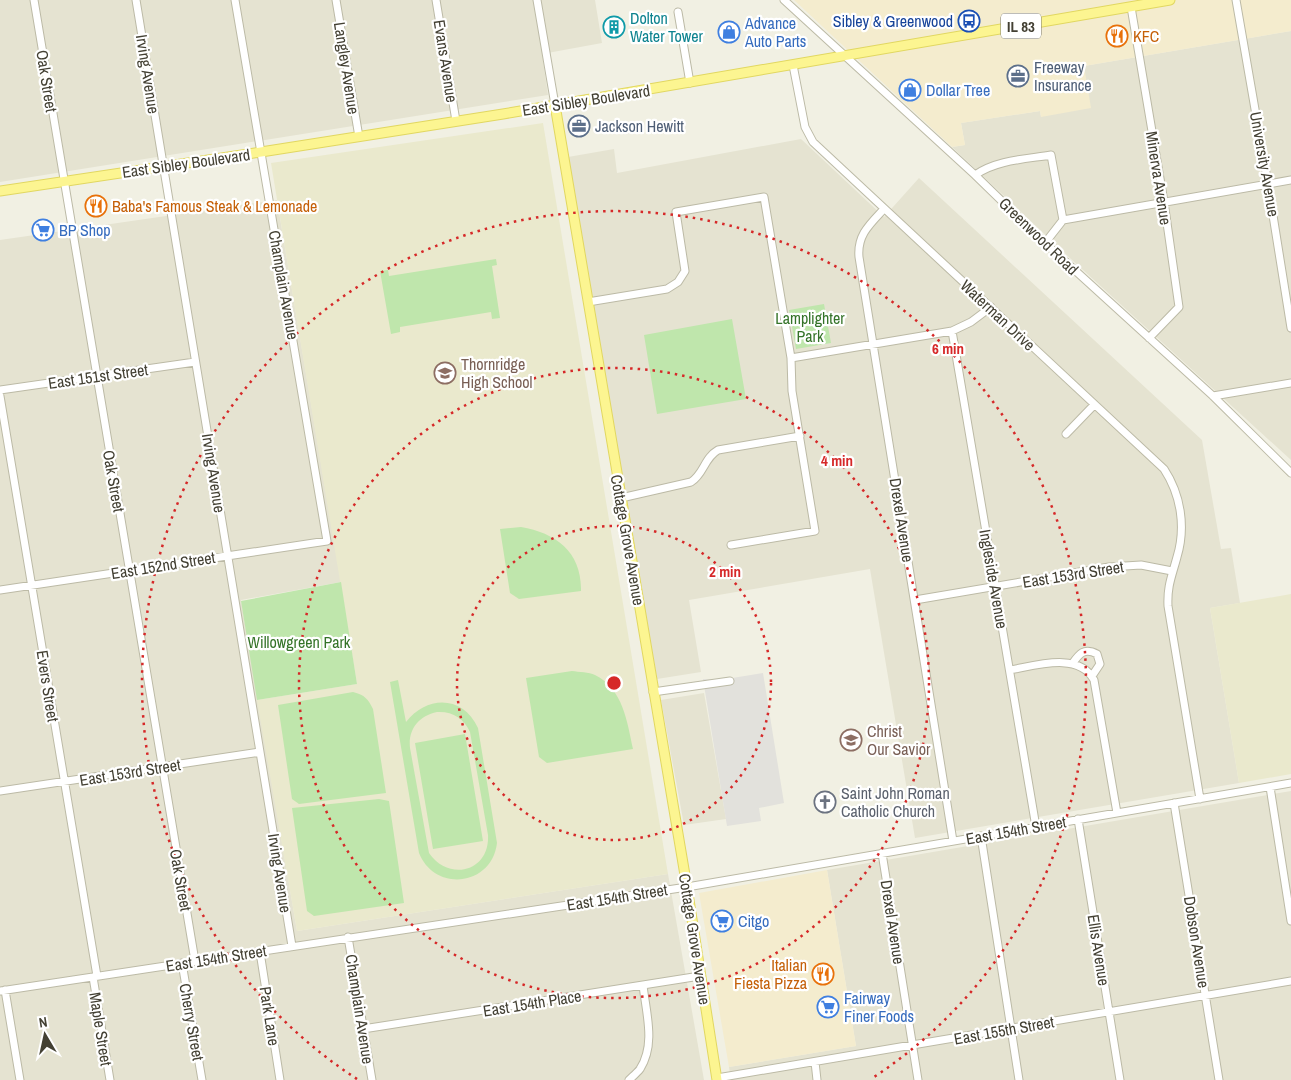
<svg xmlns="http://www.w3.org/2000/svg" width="1291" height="1080" font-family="'Archivo Narrow',sans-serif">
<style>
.residential{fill:#e5e3d1}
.commercial{fill:#f4ecce}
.education{fill:#eae9cd}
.green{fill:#bfe6ac;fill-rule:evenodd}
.parking{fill:#e2e1dc}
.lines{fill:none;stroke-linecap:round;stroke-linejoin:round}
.minor-casing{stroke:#bcbaa6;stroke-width:9}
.major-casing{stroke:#e1d761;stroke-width:11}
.minor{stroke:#fff;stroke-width:7}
.major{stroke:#fcf591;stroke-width:9}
.ring{fill:none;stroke:#d62828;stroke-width:2.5;stroke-dasharray:2.5 5}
.labels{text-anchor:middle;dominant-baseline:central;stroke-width:4.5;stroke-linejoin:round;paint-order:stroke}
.shield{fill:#fff;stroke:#7b7970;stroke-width:1}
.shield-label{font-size:15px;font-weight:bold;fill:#434033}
.culture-label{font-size:16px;fill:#0d838f;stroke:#fff;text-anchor:start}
.transit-label{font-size:16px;fill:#164399;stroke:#fff;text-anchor:end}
.shop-label{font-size:16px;fill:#366cbe;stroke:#fff;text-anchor:start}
.food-label{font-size:16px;fill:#c56008;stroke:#fff;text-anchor:start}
.street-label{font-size:16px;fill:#434033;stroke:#fff}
.service-label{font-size:16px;fill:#4e5e75;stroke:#fff;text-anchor:start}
.park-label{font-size:16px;fill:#347328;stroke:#fff}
.education-label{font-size:16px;fill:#785e54;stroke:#fff;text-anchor:start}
.worship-label{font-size:16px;fill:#5b616d;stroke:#fff;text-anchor:start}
.centre{fill:#d62828;stroke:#fff;stroke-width:2.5}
.ring-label{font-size:15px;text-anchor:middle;font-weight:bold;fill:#d62828;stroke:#fff;stroke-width:4.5;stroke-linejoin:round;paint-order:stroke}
</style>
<rect width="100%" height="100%" fill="#f1f0e3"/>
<path class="residential" d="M0 0H595L602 43 542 54 548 95 0 182Z
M1291 31V460L1071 259 952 147 965 145 961 123 1040 111 1041 117 1084 66Z
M801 139 884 217 919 178 1202 440 1221 549 1231 548 1240 603 1210 608 1239 783 915 838 870 569 689 600 701 672 657 679 568 157 614 149 617 173Z
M277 200 341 582 241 600 297 931 668 874 704 1080H0V240Z
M704 693 726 819 684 825 661 700Z
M1291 791V1080H731L729 1067 856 1046 827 870Z"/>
<path class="commercial" d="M794 0H1291V31L1084 66 1091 108 1041 117 1040 111 961 123 965 145 952 147Z
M827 870 856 1046 729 1067 699 893Z"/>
<path class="education" d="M543 123 668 874 297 931 257 700 357 684 271 163Z
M1291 594V774L1239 783 1210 608Z"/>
<path class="green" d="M496 259 497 265 492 266 500 318 492 319 491 312 400 327V332L391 334 380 271 388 270 389 276Z
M824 304 831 343 796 349 789 310Z
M732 319 746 399 657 414 644 335Z
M521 527C556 533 582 552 581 591L519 599 510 593 500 529Z
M341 582 357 684 257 700 241 601Z
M572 671C579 672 589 672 595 675 623 689 627 721 633 749L547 763 539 757 526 678Z
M398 680 406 722C427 695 463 695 478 728L497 843C492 886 435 893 419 853L390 682ZM437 712C452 711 464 718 470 732L488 835C490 872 449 882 429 853L410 748C408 730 418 716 437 712Z
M353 692C365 695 368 699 373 709L386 793 299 804 292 799 278 705Z
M465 734 483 841 433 849 415 743Z
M379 799 389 801 404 903 314 916 307 911 292 808Z"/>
<path class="parking" d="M763 673 784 803 759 808 761 821 727 826 703 679 720 680Z"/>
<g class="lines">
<g class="minor-casing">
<path id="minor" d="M34 0 195 961
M136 0 292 946
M336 0 359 137
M436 0 456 121
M537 0 555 105
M784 0 975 175 1045 243 1213 396 1291 473
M1236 0 1268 184 1291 328
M1131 7 1164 202 1179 307 1149 338
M678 12 690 83
M793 65 805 127 813 142 1164 469C1181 495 1186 527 1177 557 1172 576 1167 586 1168 606L1200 799
M975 175C996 160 1026 159 1051 155L1063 220
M884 209C870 224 857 235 859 257L953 841
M1045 243 1063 220 1291 180
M588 302 667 289 678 282 685 271 676 212 764 197 791 358 792 391 815 531 731 545
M952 331 1036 827
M791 358 952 331 971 322 991 307
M0 390 195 362
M0 396 97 976
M1213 396 1291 383
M1066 434 1094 405
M621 498 691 482C704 474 704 458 718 450L800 436
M0 590 327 541 235 0
M915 600 1109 567 1141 565 1172 571
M1072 664C1079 654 1084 647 1097 654L1100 664 1092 676
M1010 670C1034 666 1079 651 1094 680L1117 813
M653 692 730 681
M1270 787 1291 921
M0 791 260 752
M1174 803 1219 1080
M1078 819 1120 1080
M981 836 1019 1080
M882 853 918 1080
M348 937 372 1080
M260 952 280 1080
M182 963 202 1080
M93 977 110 1080
M5 990 20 1080
M0 991 687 887 1291 783
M363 1029 700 976
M815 1062 817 1080
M717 1078 1291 981
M629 1080C632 1077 637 1073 640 1069 656 1044 646 1013 643 985"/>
</g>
<g class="major-casing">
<path id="major" d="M555 105 687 887 717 1080
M0 191 261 152 503 114 1170 0"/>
</g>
<use href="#minor" class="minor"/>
<use href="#major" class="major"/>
</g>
<g class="ring">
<circle cx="614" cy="683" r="157"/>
<circle cx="614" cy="683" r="315"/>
<path d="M357 1079A472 472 0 1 1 871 1079"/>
</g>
<defs>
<g id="bus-ring" transform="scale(1.125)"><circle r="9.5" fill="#fff" stroke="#1a4fb4" stroke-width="1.5"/><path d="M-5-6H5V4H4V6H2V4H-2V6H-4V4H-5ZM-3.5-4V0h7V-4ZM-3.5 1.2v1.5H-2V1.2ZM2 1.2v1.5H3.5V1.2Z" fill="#1a4fb4"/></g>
<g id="building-ring" transform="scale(1.125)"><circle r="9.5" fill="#fff" stroke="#0f9aa8" stroke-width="1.5"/><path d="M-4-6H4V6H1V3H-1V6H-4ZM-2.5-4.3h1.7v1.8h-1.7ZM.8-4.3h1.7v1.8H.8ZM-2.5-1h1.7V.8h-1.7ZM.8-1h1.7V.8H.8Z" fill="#0f9aa8"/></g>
<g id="shop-ring" transform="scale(1.125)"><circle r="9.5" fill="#fff" stroke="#3f7fe0" stroke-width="1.5"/><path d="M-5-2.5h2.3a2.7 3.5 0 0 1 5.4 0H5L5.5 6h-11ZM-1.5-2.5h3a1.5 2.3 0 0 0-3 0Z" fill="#3f7fe0"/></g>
<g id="restaurant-ring" transform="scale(1.125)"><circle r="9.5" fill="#fff" stroke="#e8710a" stroke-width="1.5"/><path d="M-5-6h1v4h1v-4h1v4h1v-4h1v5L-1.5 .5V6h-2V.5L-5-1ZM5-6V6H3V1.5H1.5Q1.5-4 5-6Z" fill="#e8710a"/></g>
<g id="office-ring" transform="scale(1.125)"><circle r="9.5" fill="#fff" stroke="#5c6f8a" stroke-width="1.5"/><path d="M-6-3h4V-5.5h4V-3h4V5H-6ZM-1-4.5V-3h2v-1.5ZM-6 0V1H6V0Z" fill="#5c6f8a"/></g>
<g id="supermarket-ring" transform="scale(1.125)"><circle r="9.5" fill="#fff" stroke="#3f7fe0" stroke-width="1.5"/><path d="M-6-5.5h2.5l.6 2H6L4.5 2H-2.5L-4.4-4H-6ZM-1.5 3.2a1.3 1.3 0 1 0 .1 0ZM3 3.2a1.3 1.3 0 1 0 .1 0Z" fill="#3f7fe0"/></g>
<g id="school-ring" transform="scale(1.125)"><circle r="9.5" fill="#fff" stroke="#8d6e63" stroke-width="1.5"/><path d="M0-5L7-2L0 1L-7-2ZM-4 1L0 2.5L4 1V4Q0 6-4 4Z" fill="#8d6e63"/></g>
<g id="church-ring" transform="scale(1.125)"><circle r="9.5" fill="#fff" stroke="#6b7280" stroke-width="1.5"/><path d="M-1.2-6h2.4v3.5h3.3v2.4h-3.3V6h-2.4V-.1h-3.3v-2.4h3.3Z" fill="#6b7280"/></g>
</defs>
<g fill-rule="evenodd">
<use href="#bus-ring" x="969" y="21"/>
<use href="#building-ring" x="614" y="27"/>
<use href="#shop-ring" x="729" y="32"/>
<use href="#restaurant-ring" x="1117" y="36"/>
<use href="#office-ring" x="1018" y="76"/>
<use href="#shop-ring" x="910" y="90"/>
<use href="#office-ring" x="579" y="126"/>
<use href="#restaurant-ring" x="96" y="206"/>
<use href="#supermarket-ring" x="43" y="230"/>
<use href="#school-ring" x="445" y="373"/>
<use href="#school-ring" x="851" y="740"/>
<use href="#church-ring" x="825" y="802"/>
<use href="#supermarket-ring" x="722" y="921"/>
<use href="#restaurant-ring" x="823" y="974"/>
<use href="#supermarket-ring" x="828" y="1007"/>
</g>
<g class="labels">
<rect class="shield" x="1001" y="13.5" width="40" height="25" rx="4"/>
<g class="shield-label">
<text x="1021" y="26">IL 83</text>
</g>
<g class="culture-label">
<text x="630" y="18">Dolton<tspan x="630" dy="18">Water Tower</tspan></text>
</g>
<g class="transit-label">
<text x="953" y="21">Sibley &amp; Greenwood</text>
</g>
<g class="shop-label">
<text x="745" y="23">Advance<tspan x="745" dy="18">Auto Parts</tspan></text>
<text x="926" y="90">Dollar Tree</text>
<text x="59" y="230">BP Shop</text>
<text x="738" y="921">Citgo</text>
<text x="844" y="998">Fairway<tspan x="844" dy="18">Finer Foods</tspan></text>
</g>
<g class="food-label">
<text x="1133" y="36">KFC</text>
<text x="112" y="206">Baba's Famous Steak &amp; Lemonade</text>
<text x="807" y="965" text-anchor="end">Italian<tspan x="807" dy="18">Fiesta Pizza</tspan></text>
</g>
<g class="street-label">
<text transform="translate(446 61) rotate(81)">Evans Avenue</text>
<text transform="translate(347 68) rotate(81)">Langley Avenue</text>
<text transform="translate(148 74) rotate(81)">Irving Avenue</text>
<text transform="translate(47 81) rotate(81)">Oak Street</text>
<text transform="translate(586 100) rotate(-9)">East Sibley Boulevard</text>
<text transform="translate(186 163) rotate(-8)">East Sibley Boulevard</text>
<text transform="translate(1265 164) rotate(80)">University Avenue</text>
<text transform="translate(1159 178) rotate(81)">Minerva Avenue</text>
<text transform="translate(1039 236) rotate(44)">Greenwood Road</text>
<text transform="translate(284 285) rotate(80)">Champlain Avenue</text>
<text transform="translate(998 315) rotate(43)">Waterman Drive</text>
<text transform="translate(98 376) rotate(-8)">East 151st Street</text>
<text transform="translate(214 473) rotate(81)">Irving Avenue</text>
<text transform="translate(114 481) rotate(80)">Oak Street</text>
<text transform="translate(902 520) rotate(81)">Drexel Avenue</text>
<text transform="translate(628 540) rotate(80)">Cottage Grove Avenue</text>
<text transform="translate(163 565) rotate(-9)">East 152nd Street</text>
<text transform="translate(1073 574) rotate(-9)">East 153rd Street</text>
<text transform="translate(994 579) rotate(80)">Ingleside Avenue</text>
<text transform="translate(48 686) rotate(81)">Evers Street</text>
<text transform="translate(130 772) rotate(-9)">East 153rd Street</text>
<text transform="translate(1016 830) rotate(-10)">East 154th Street</text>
<text transform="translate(280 873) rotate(81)">Irving Avenue</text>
<text transform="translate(181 880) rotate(80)">Oak Street</text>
<text transform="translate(617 897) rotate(-9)">East 154th Street</text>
<text transform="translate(893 922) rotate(81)">Drexel Avenue</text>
<text transform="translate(695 939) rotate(81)">Cottage Grove Avenue</text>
<text transform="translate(1197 942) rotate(81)">Dobson Avenue</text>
<text transform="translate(1099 950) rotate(81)">Ellis Avenue</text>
<text transform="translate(216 958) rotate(-9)">East 154th Street</text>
<text transform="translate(532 1003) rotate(-9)">East 154th Place</text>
<text transform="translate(360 1009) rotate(81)">Champlain Avenue</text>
<text transform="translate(270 1016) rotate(81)">Park Lane</text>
<text transform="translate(192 1022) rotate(80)">Cherry Street</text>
<text transform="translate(101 1029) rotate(81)">Maple Street</text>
<text transform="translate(1004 1030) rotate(-10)">East 155th Street</text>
</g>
<g class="service-label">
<text x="1034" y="67">Freeway<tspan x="1034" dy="18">Insurance</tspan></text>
<text x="595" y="126">Jackson Hewitt</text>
</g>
<g class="park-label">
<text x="810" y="318">Lamplighter<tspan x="810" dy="18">Park</tspan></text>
<text x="299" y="642">Willowgreen Park</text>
</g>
<g class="education-label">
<text x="461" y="364">Thornridge<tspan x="461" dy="18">High School</tspan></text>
<text x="867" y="731">Christ<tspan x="867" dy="18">Our Savior</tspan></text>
</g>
<g class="worship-label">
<text x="841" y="793">Saint John Roman<tspan x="841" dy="18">Catholic Church</tspan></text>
</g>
</g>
<circle cx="614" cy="683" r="8" class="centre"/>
<g class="ring-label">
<text x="948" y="354">6 min</text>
<text x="837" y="466">4 min</text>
<text x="725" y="577">2 min</text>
</g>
<g transform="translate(45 1035) rotate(351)" stroke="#ffffff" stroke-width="4" paint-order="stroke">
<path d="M0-4L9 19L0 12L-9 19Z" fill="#434033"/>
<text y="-8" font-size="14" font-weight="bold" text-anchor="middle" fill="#434033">N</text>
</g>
</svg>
